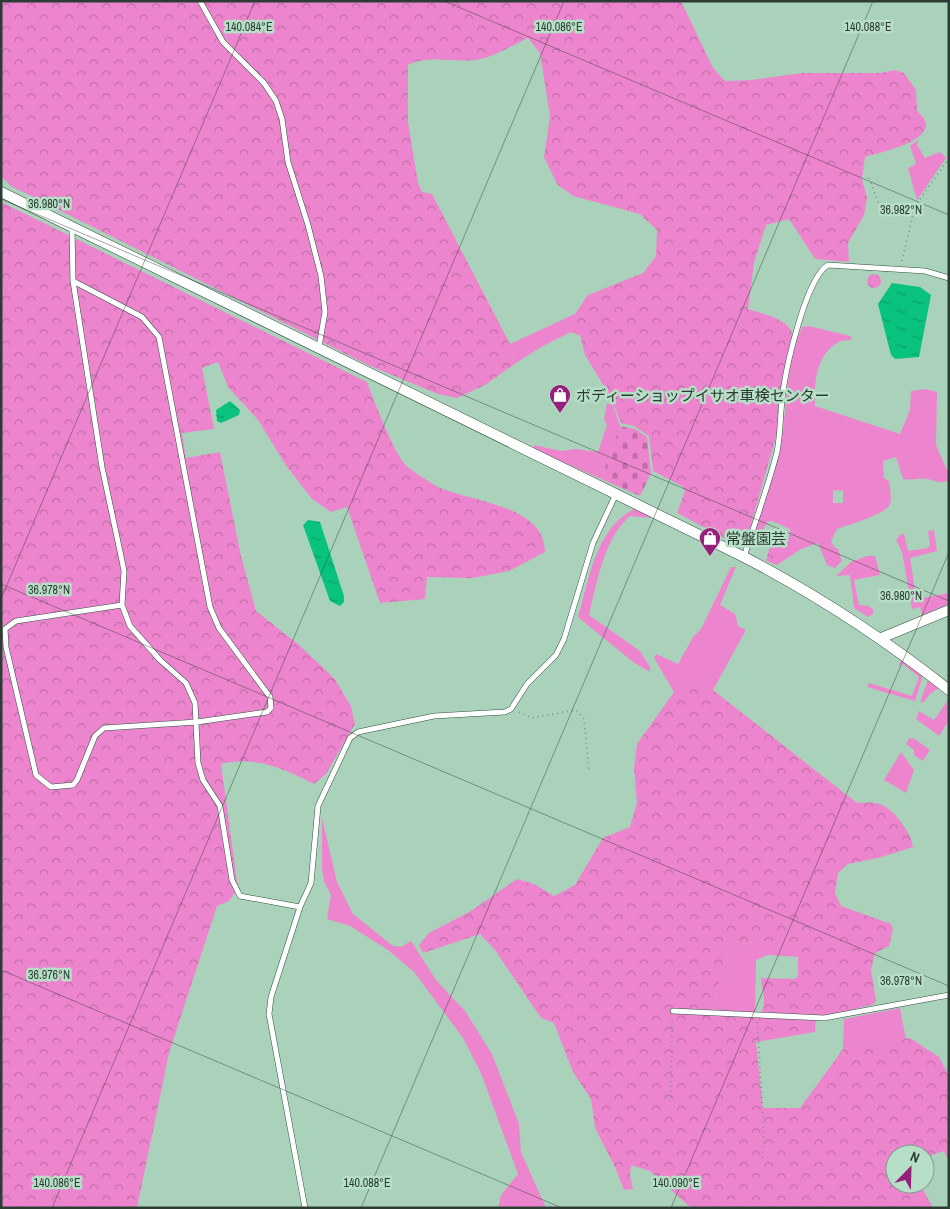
<svg xmlns="http://www.w3.org/2000/svg" width="950" height="1209" font-family="'Archivo Narrow','Noto Sans JP',sans-serif">
<style>
.green{fill:#ed85ce;fill-rule:evenodd}
.forest{fill:url(#forest-crowns);fill-rule:evenodd}
.cemetery{fill:url(#cemetery-stones)}
.water{fill:url(#water-ripples)}
.lines{fill:none;stroke-linecap:round;stroke-linejoin:round}
.lane-casing{stroke:#2d503d;stroke-width:6}
.street-casing{stroke:#2d503d;stroke-width:11}
.path{stroke:#7c9b89;stroke-width:2;stroke-dasharray:1 4;stroke-linecap:butt}
.lane{stroke:#fff;stroke-width:5}
.street{stroke:#fff;stroke-width:10}
.ticks{fill:none;stroke:#2c3c33;stroke-width:1;stroke-opacity:0.45}
.labels{text-anchor:middle;dominant-baseline:central;stroke-width:5;stroke-linejoin:round;paint-order:stroke}
.poi-label{font-size:15px;fill:#2c3c33;stroke:#b7dfc7;text-anchor:start}
.ticks-label{font-size:12px;text-anchor:middle;fill:#2c3c33;stroke:#b7dfc7;stroke-width:5;stroke-linejoin:round;paint-order:stroke}
</style>
<defs>
<pattern id="forest-crowns" width="20" height="18" patternUnits="userSpaceOnUse" patternTransform="scale(1.25)"><rect width="20" height="18" fill="#ed85ce"/><path d="M2 6a3 3 0 1 1 6 0M12 15a3 3 0 1 1 6 0" fill="none" stroke="#c06ea8"/></pattern>
<pattern id="cemetery-stones" width="16" height="16" patternUnits="userSpaceOnUse" patternTransform="scale(1.25)"><rect width="16" height="16" fill="#ed85ce"/><path d="M2 7V4a2 2 0 0 1 4 0v3zM10 15v-3a2 2 0 0 1 4 0v3z" fill="#c06ea8"/></pattern>
<pattern id="water-ripples" width="26" height="14" patternUnits="userSpaceOnUse" patternTransform="scale(1.25)"><rect width="26" height="14" fill="#08c27e"/><path d="M2 4q2-2 4 0t4 0M15 11q2-2 4 0t4 0" fill="none" stroke="#099f68"/></pattern>
</defs>
<rect width="100%" height="100%" fill="#aad2bb"/>
<path class="green" d="M918 140 917 145 925 158 940 152 946 158 917 200 908 168 916 164 910 146Z
M575 314 581 336 571 332 541 347 516 363 510 344Z
M809 326 850 336 852 339C848 342 845 339 841 341 816 352 814 383 815 406L900 434 910 410 911 391 926 389 937 392 936 445 949 475V481C936 483 939 482 928 479 920 477 912 481 903 479L896 457 883 461 884 478 889 481C890 488 892 498 890 504 885 515 848 525 837 529L831 541 834 547 838 549 842 561 835 568 827 565 818 543 801 549 797 539 790 534V529L772 521 767 522 764 528 756 525C766 494 780 461 783 429 788 394 787 359 802 327ZM833 490 843 491V503H833Z
M607 403 613 405 620 426 601 479 534 449V445L561 451 576 449 598 452 607 425 604 419Z
M634 509 653 518 630 516C604 538 597 583 589 615L640 651 650 667V672L633 662 578 617C590 577 595 530 634 509Z
M934 530 937 551 910 558 916 596 923 598 949 593V604L922 615 920 607 912 609 902 552 896 540 901 534H904L908 551 928 548 930 545 928 531Z
M867 556H875L880 575 854 580 859 605 868 606 873 609V614L868 617 854 608 850 575 836 576 851 562Z
M731 567H736L720 605 735 614 738 626 746 630 713 690 692 683 679 685 674 692 654 658 656 654 678 664 693 637 701 629Z
M902 658 923 675 915 701 867 687 869 683 912 696 919 677 903 664 899 665Z
M928 680 939 688 930 694 924 702H920Z
M949 699V720L939 736 916 719 919 711 934 720Z
M909 738 915 739 930 750 923 761 914 755V750L906 744Z
M901 752 914 770 906 793 884 780Z
M322 818 337 882 353 914 393 946 401 947 411 941 436 980 465 1011 492 1054 519 1124 521 1152 546 1208H498L501 1195 518 1174 481 1073 463 1038 414 972 388 950 350 926 327 919 331 895 324 881 322 869Z
M760 941 794 945 798 950V957L768 955 756 960 755 1013 712 1011 727 950 730 946Z
M900 1008 906 1039 843 1049 844 1019Z"/>
<path class="forest" d="M1 1H681L713 68 725 81 751 80 802 73H881L895 70 904 73 916 90 917 111C950 138 882 152 865 157L862 179 867 198 864 215 848 243 849 262 815 259 789 219 766 225 754 263 748 309C763 314 788 318 793 335L779 394 778 430 748 535 743 540 726 539 677 513 685 491 682 486 653 471 649 436 634 426 621 423 610 396 585 355 575 314 588 295 643 273 656 256 657 230 640 214 573 196 557 184 544 157 550 116 540 53 528 38C513 45 497 55 481 59 457 64 429 54 408 65V122L418 183 422 192 432 194 510 344 516 363 485 385 457 398 438 394 368 365 11 186 1 176Z
M1 202 367 382C373 398 395 456 406 465 409 469 434 485 438 487 471 502 545 505 545 552L509 571 473 578 427 577 425 599 380 603 347 507 331 512 312 499 287 467 258 420 228 387 218 362 202 368 214 429 182 433 186 458 220 452 241 556 256 611 298 644 334 678 351 706 355 724 326 774 314 784C284 769 255 755 221 764L238 888 229 901 217 906 169 1053 137 1208H1Z
M867 281a7 7 0 1 1 14 0a7 7 0 1 1-14 0Z
M756 525 764 528V539L760 541 753 538Z
M790 534 797 539 801 549 777 565 766 561 771 542 783 546 787 543Z
M692 683 713 690 857 803C866 803 875 801 884 806 895 811 913 836 913 847L878 858 848 864 838 873 835 893 841 906 891 924 893 929 889 946 875 953 871 970 876 1001 874 1004 831 1015H816L815 1032 756 1042 763 1108H800L843 1049 910 1038 939 1057 949 1076V1162L944 1151 932 1155 925 1166V1154H895V1184H920L933 1208H691L650 1171 631 1165 630 1175 633 1189 624 1190 615 1167 595 1128 591 1099 573 1072 554 1023 541 1018 495 950 480 934 423 953 419 945 429 933 471 911 517 879 534 884 554 896 575 885 603 838 630 827 637 803 634 768 637 744 679 685ZM760 941 794 946 798 950V976L795 979 761 978C761 991 768 999 761 1012L712 1011 727 950 730 946Z"/>
<path class="cemetery" d="M620 426 635 429 647 437 651 473 640 496 601 479Z"/>
<path class="water" d="M892 283 920 287 931 295 919 357 895 359 891 355 878 304Z
M230 401 240 410 239 415 221 423 217 421 216 410Z
M308 520 320 522 344 596V602L340 606 330 601 303 525Z"/>
<g class="lines">
<g class="lane-casing">
<path id="lane" d="M200 1 223 42 264 83 276 101 282 119 288 162 308 225 321 276 325 312 319 347
M72 227 73 281 102 467 121 556 124 571 122 605 130 626 160 660 186 683 195 703 198 763 203 780 220 806 232 880 240 896 300 907
M73 281 142 317 159 337 210 607 219 628 270 697 271 708 267 712 197 722 104 728 95 736 77 780 73 785 51 787 36 775 6 647 5 629 16 621 122 605
M744 557C755 522 768 487 777 452 781 431 780 412 783 391 787 364 806 278 828 265L925 271 949 278
M673 1011 824 1018 949 995
M305 1208 269 1014 271 997 300 907 311 883 318 806 350 738 358 732 434 716 505 712 511 709 527 684 556 655 564 639 593 543 616 494"/>
</g>
<g class="street-casing">
<path id="street" d="M1 192 744 557C819 596 883 638 949 690
M881 638 949 610"/>
</g>
<path class="path" d="M869 178 878 202 886 208 915 206
M902 261 915 206 949 158
M519 712 531 718 576 710 584 719 589 770
M757 1022 764 1133 762 1160
M671 1097 672 1018"/>
<use href="#lane" class="lane"/>
<use href="#street" class="street"/>
</g>
<path class="ticks" d="M444 1 949 215M1 199 949 601M1 584 949 986M1 599 255 1M1 970 562 1208M52 1208 564 1M361 1208 873 1M671 1208 949 552"/>
<defs>
<g id="shop-pin" transform="scale(1.125)"><path d="M0 17L-7.5 6A9.5 9.5 0 1 1 7.5 6Z" fill="#961f7b" stroke="#b7dfc7"/><path d="M-5-2.5h2.3a2.7 3.5 0 0 1 5.4 0H5L5.5 6h-11ZM-1.5-2.5h3a1.5 2.3 0 0 0-3 0Z" fill="#fff"/></g>
</defs>
<g fill-rule="evenodd">
<use href="#shop-pin" x="560" y="395"/>
<use href="#shop-pin" x="710" y="538"/>
</g>
<g class="labels">
<g class="poi-label">
<text x="576" y="395">ボディーショップイサオ車検センター</text>
<text x="726" y="538">常盤園芸</text>
</g>
</g>
<g class="ticks-label">
<text x="249" y="31">140.084°E</text>
<text x="559" y="31">140.086°E</text>
<text x="868" y="31">140.088°E</text>
<text x="49" y="208">36.980°N</text>
<text x="901" y="214">36.982°N</text>
<text x="49" y="594">36.978°N</text>
<text x="901" y="600">36.980°N</text>
<text x="49" y="979">36.976°N</text>
<text x="901" y="985">36.978°N</text>
<text x="57" y="1187">140.086°E</text>
<text x="367" y="1187">140.088°E</text>
<text x="676" y="1187">140.090°E</text>
</g>
<rect width="950" height="1209" fill="none" stroke="#2c3c33" stroke-width="5"/>
<g transform="translate(910 1169) rotate(23)"><circle r="24" fill="#b7dfc7" stroke="#7f9e8c"/>
<path d="M0-4L9 19L0 12L-9 19Z" fill="#961f7b"/>
<text y="-8" font-size="14" font-weight="bold" text-anchor="middle" fill="#2c3c33">N</text>
</g>
</svg>
